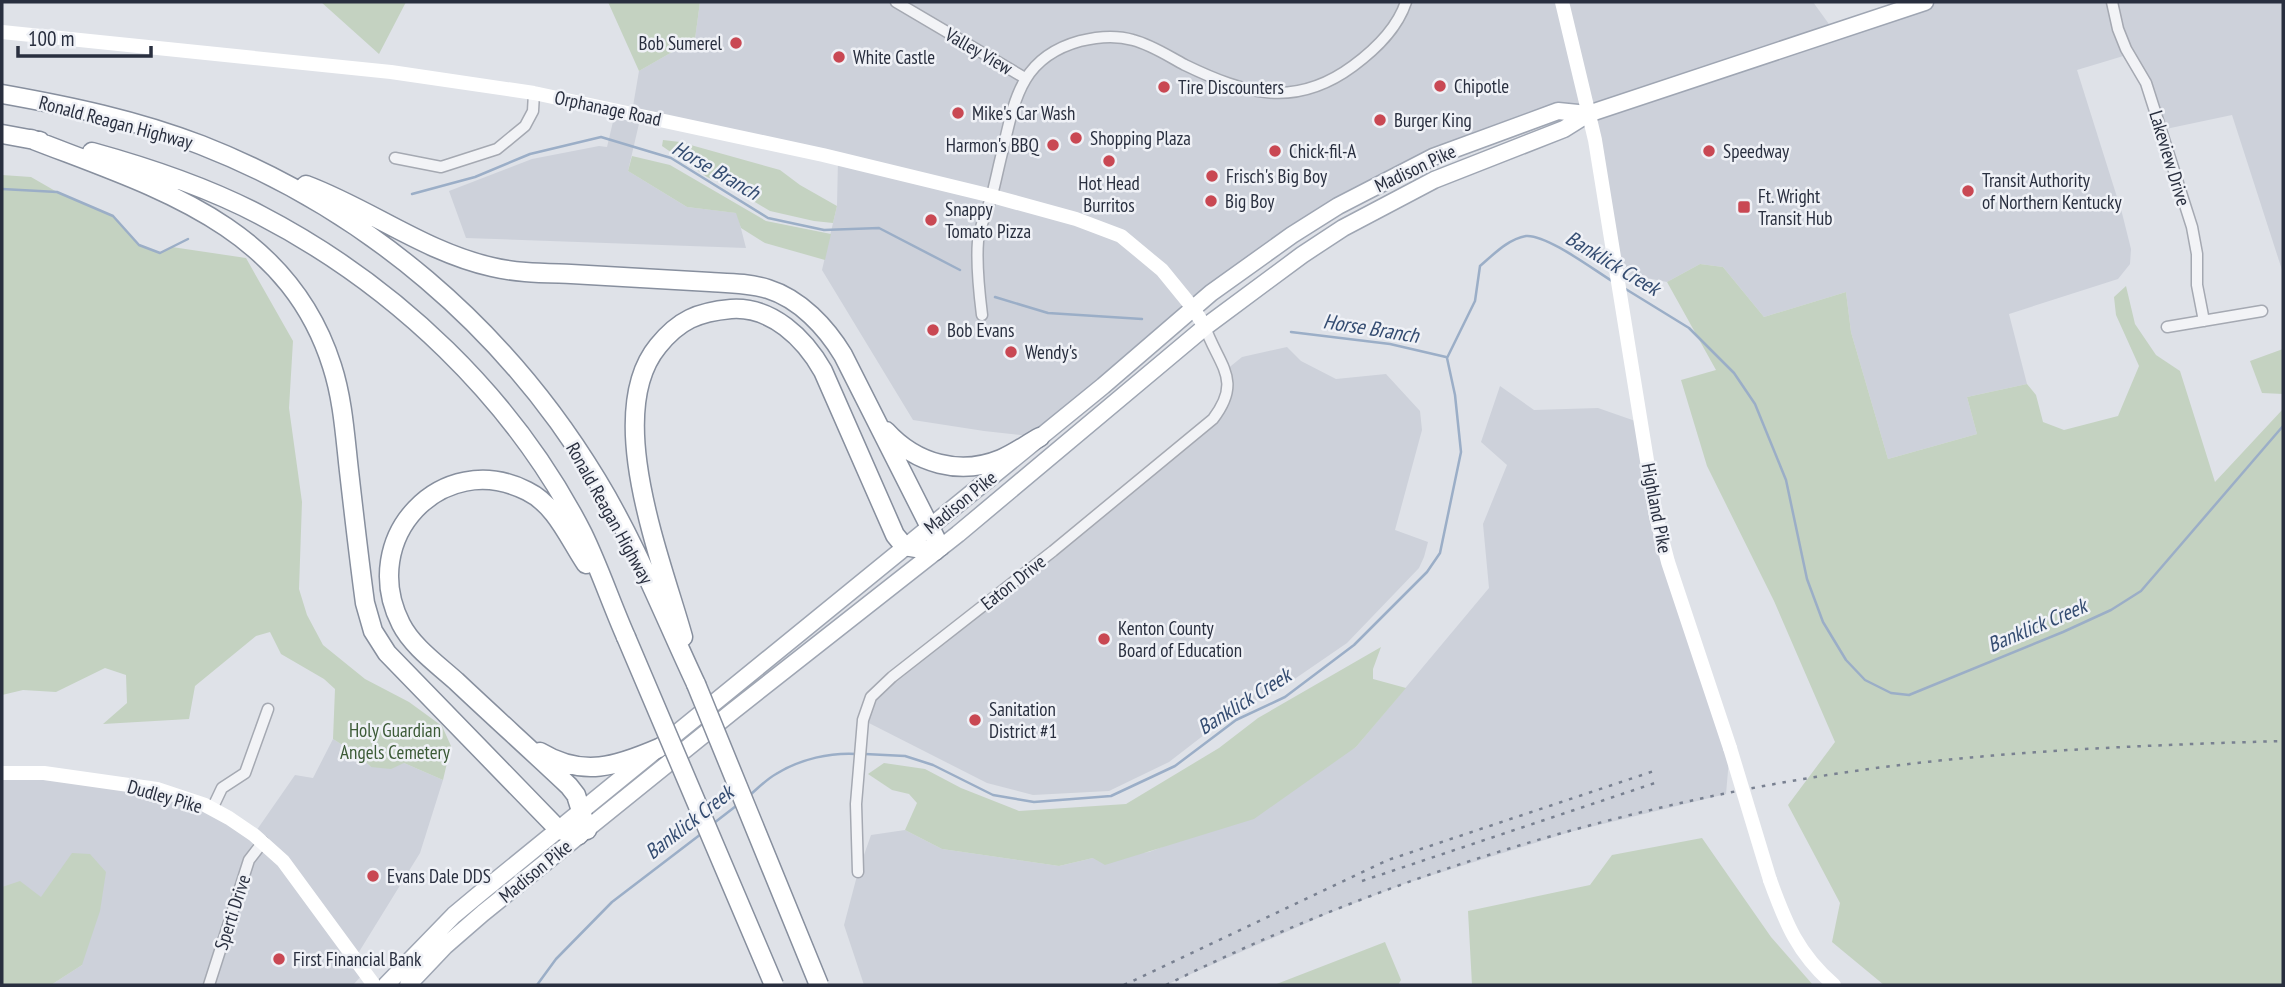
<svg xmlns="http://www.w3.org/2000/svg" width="2285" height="987" font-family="'PT Sans Narrow',sans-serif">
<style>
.built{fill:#cdd1da}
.green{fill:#c4d2c1}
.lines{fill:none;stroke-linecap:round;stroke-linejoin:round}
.stream{stroke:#9baec7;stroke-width:2.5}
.street-casing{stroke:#a5a9b2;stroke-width:13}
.primary-casing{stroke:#9fa6b3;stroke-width:19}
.highway-casing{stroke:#878f9e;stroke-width:21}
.street{stroke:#f2f3f6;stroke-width:10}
.secondary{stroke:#fff;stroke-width:14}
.primary{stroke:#fff;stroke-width:16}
.highway{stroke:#fff;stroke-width:18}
.rail{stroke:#798191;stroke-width:2.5;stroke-dasharray:3.5 7;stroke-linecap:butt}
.highway-bridge-casing{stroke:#878f9e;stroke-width:21;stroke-linecap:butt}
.secondary-bridge{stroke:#fff;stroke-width:14}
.highway-bridge{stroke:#fff;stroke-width:18}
.poi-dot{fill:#c94853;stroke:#eff1f6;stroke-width:2.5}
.labels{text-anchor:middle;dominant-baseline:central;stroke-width:5;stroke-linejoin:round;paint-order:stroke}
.poi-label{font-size:19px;fill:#292f3f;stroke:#eff1f6;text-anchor:start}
.street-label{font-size:19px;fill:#292f3f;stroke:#eff1f6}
.park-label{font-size:19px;fill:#3b5a36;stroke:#eff1f6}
.water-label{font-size:21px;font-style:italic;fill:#344c71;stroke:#eff1f6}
</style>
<rect width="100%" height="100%" fill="#dfe2e8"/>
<path class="built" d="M700 2H1813L1834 31 1925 2H2283V273L2232 115 2161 130 2130 54 2077 70 2122 213 2131 249 2130 264 2118 279 2009 314 2027 384 1967 397 1977 434 1888 459 1851 332 1846 292 1764 317 1723 267 1700 264 1667 282 1616 272 1588 114 1558 111 1489 135 1292 235 1040 437 984 431 913 420 822 270 837 206 838 159 641 115 628 171 687 207 737 213 746 248 466 238 449 191 532 159 599 146 607 147 616 109 632 112 639 71 695 39Z
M1287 347 1301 361 1336 379 1386 374 1420 411 1422 430 1395 530 1428 542 1424 557 1419 568 1347 643 1280 689 1239 708 1169 762 1109 791 1033 795 987 783 863 720 871 697 1221 408 1226 370 1242 357Z
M1500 386 1534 410 1598 408 1641 423 1656 516 1730 748 1726 794 1570 832 1404 884 1327 914 1166 985H864L844 925 858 872 871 835 905 830 942 849 1059 866 1093 858 1149 852 1170 844 1356 747 1489 588 1483 524 1507 465 1481 442Z
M333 739 358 755 371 767 404 763 443 780 420 853 354 960 364 973 353 985H51L82 965 40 897 2 887V773L157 789 254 834 295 775 313 778Z"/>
<path class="green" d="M321 2H406L379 54Z
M608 2H700L695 39 639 71Z
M663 140 680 142 780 170 800 185 837 206 833 223 814 221 770 211 730 187 707 177 662 146Z
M632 156 670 165 766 221 831 234 825 260 765 243 741 228 736 213 687 207 628 171Z
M2 175 31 177 57 192 113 216 139 245 160 253 172 247 246 258 293 341 289 408 302 502 299 589 307 615 323 645 365 679 409 702 442 726 451 746 443 780 404 763 391 769 371 767 358 755 333 739 335 689 324 679 281 654 270 632 256 636 195 686 189 719 103 724 127 703 126 675 105 668 56 692 23 690 2 695Z
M1700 264 1723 267 1764 317 1846 292 1851 332 1888 459 1977 434 1967 397 2027 384 2036 395 2043 422 2064 430 2118 416 2139 366 2116 315 2114 297 2126 286 2135 324 2156 355 2180 371 2215 482 2283 409V985H1884L1832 942 1840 903 1788 805 1835 742 1774 601 1707 466 1681 380 1716 370 1667 282Z
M2283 349V394L2262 393 2250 361Z
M1381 647 1373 669V679L1406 688 1356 747 1254 819 1105 865 1093 858 1059 866 942 849 905 830 917 803 909 794 892 790 868 774 884 763 925 769 961 788 1019 811 1126 804 1219 748 1258 718Z
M1702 838 1771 937 1813 985H1472L1468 911 1590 885 1612 855Z
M72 853 90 854 106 872 100 911 82 965 51 985H2V887L20 881 41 897Z
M1385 942 1401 980 1398 985H1274Z"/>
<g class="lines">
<path class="stream" d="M2 189 57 192 113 216 139 245 160 253 188 239
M412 194 475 177 530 154 601 137 671 158 768 218 824 230 879 228 960 270
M1624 288 1689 328 1734 373 1755 404 1786 480 1807 579 1823 622 1846 660 1865 680 1891 693 1909 695 2063 632 2111 610 2141 591 2283 426
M995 297 1048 313 1142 319
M1291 332 1390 344 1446 357
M865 754 905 756 933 765 993 795 1034 802 1111 796 1175 766 1236 720 1285 697 1354 645 1427 572 1440 553 1461 452 1455 395 1447 358 1475 301 1480 266C1493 255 1508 239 1526 236 1546 234 1594 270 1612 281
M750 795C758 788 767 779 776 774 800 759 831 752 858 754
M714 823 736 806
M537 985 556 959 612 902 701 834"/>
<g class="street-casing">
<path id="street" d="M896 2 1025 78
M2112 2 2118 29 2126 49 2146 83 2192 227 2197 254V285L2204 321
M395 158 441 167 497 149 525 126 533 111 534 93
M982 315C979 291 976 265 978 241 980 225 987 211 992 195 996 180 999 164 1003 149 1015 97 1022 57 1080 41 1096 37 1116 35 1133 40 1152 45 1168 56 1185 65 1245 94 1295 109 1353 66 1376 49 1397 29 1406 2
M2167 327 2262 311
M212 809 222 788 245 773 268 709
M858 872 856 804 863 720 871 697 892 677 1053 551 1213 419C1243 380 1219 366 1205 327
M209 985 249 860 263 842"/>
</g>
<g class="primary-casing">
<path id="primary" d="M386 985 454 915 478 895 1103 386 1211 293 1292 235 1338 206 1433 157 1558 111 1588 114
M408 985 445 946 483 913 733 711 958 534 1205 327 1302 255 1343 228 1434 180 1564 129 1588 114 1925 2"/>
</g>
<g class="highway-casing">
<path id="highway" d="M2 94C69 106 137 120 201 145 367 210 505 328 597 480 636 544 664 616 696 684
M2 134 40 141
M31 139C154 187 287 224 332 366 343 400 345 436 349 471 354 515 359 559 365 603L373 631 387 653 559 830 579 835
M92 152C150 168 207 187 260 215 395 285 514 398 583 534 599 567 611 603 626 637
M306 185C370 209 425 252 492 267 517 273 545 273 571 274 617 277 664 279 710 282 729 283 749 283 768 289 800 299 826 327 843 355L940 547
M886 431C916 464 960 476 1001 459 1015 453 1027 444 1040 437
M586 564C569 539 556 505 527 491 442 448 357 538 401 624 412 646 437 664 456 681 493 716 532 751 569 786L576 795 587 830
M683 637C662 561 602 414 658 346 679 320 698 312 731 309 772 306 805 339 823 371L895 535 904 546 935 551
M540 752C583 778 617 766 659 748"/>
</g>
<use href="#street" class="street"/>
<path class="secondary" d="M1562 2 1595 140 1656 516 1668 562 1730 748
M2 32 391 72 534 93 823 155 992 196 1076 219 1121 236 1162 270 1193 308 1205 327
M2 773H44L157 789 205 805 229 818 254 835 283 861 374 985
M1770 880C1786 924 1798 954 1834 985"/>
<use href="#primary" class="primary"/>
<use href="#highway" class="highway"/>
<path class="rail" d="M1362 881 1658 782
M1124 985 1388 860 1654 771
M1166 985C1390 874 1637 799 1884 767 2017 750 2150 745 2283 741"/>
<g class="highway-bridge-casing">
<path id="highway-bridge" d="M626 637 774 985
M696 684 819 985"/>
</g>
<path class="secondary-bridge" d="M1730 748 1770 880"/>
<use href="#highway-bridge" class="highway-bridge"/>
</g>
<g class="poi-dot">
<circle cx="736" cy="43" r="7"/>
<circle cx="839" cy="57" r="7"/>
<circle cx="1440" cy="86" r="7"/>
<circle cx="1164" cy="87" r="7"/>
<circle cx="958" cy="113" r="7"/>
<circle cx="1380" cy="120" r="7"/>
<circle cx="1076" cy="138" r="7"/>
<circle cx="1053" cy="145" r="7"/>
<circle cx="1275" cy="151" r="7"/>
<circle cx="1709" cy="151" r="7"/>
<circle cx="1109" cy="161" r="7"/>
<circle cx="1212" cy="176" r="7"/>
<circle cx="1968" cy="191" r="7"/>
<circle cx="1211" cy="201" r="7"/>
<rect x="1737" y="200" width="14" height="14" rx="3.5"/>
<circle cx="931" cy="220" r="7"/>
<circle cx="933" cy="330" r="7"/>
<circle cx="1011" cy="352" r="7"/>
<circle cx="1104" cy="639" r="7"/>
<circle cx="975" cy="720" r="7"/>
<circle cx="373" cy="876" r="7"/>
<circle cx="279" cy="959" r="7"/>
</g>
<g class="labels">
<g class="poi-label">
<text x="722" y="43" text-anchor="end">Bob Sumerel</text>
<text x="853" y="57">White Castle</text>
<text x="1454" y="86">Chipotle</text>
<text x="1178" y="87">Tire Discounters</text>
<text x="972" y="113">Mike's Car Wash</text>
<text x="1394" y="120">Burger King</text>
<text x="1090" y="138">Shopping Plaza</text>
<text x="1039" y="145" text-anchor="end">Harmon's BBQ</text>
<text x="1289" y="151">Chick-fil-A</text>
<text x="1723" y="151">Speedway</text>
<text x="1226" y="176">Frisch's Big Boy</text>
<text x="1982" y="180">Transit Authority<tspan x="1982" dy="22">of Northern Kentucky</tspan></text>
<text x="1109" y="183" text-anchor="middle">Hot Head<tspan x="1109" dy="22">Burritos</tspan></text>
<text x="1758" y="196">Ft. Wright<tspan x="1758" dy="22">Transit Hub</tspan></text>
<text x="1225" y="201">Big Boy</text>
<text x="945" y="209">Snappy<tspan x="945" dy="22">Tomato Pizza</tspan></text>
<text x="947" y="330">Bob Evans</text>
<text x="1025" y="352">Wendy's</text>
<text x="1118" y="628">Kenton County<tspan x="1118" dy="22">Board of Education</tspan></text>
<text x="989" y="709">Sanitation<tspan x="989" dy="22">District #1</tspan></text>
<text x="387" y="876">Evans Dale DDS</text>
<text x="293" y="959">First Financial Bank</text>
</g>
<g class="street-label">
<text transform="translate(979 51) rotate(30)">Valley View</text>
<text transform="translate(608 108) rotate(12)">Orphanage Road</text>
<text transform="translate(116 122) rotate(15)">Ronald Reagan Highway</text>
<text transform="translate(2170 158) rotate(73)">Lakeview Drive</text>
<text transform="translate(1415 168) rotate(-25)">Madison Pike</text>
<text transform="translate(960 502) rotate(-39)">Madison Pike</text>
<text transform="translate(1657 508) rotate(79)">Highland Pike</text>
<text transform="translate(610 513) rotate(61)">Ronald Reagan Highway</text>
<text transform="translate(1013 582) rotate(-38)">Eaton Drive</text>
<text transform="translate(165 796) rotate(16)">Dudley Pike</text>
<text transform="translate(535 871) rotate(-39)">Madison Pike</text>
<text transform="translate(232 912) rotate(-72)">Sperti Drive</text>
</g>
<g class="park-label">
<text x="395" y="730">Holy Guardian<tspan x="395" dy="22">Angels Cemetery</tspan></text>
</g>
<g class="water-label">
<text transform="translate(716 170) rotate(30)">Horse Branch</text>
<text transform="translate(1613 263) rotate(31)">Banklick Creek</text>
<text transform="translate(1371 328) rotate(9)">Horse Branch</text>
<text transform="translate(2037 625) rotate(-23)">Banklick Creek</text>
<text transform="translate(1244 701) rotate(-32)">Banklick Creek</text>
<text transform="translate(689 822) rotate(-38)">Banklick Creek</text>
</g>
</g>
<rect width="2285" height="987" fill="none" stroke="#292f3f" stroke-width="7"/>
<path d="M18 46v10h133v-10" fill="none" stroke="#292f3f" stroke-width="3.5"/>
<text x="28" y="46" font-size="21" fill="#292f3f" stroke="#eff1f6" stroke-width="5" paint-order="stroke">100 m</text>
</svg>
